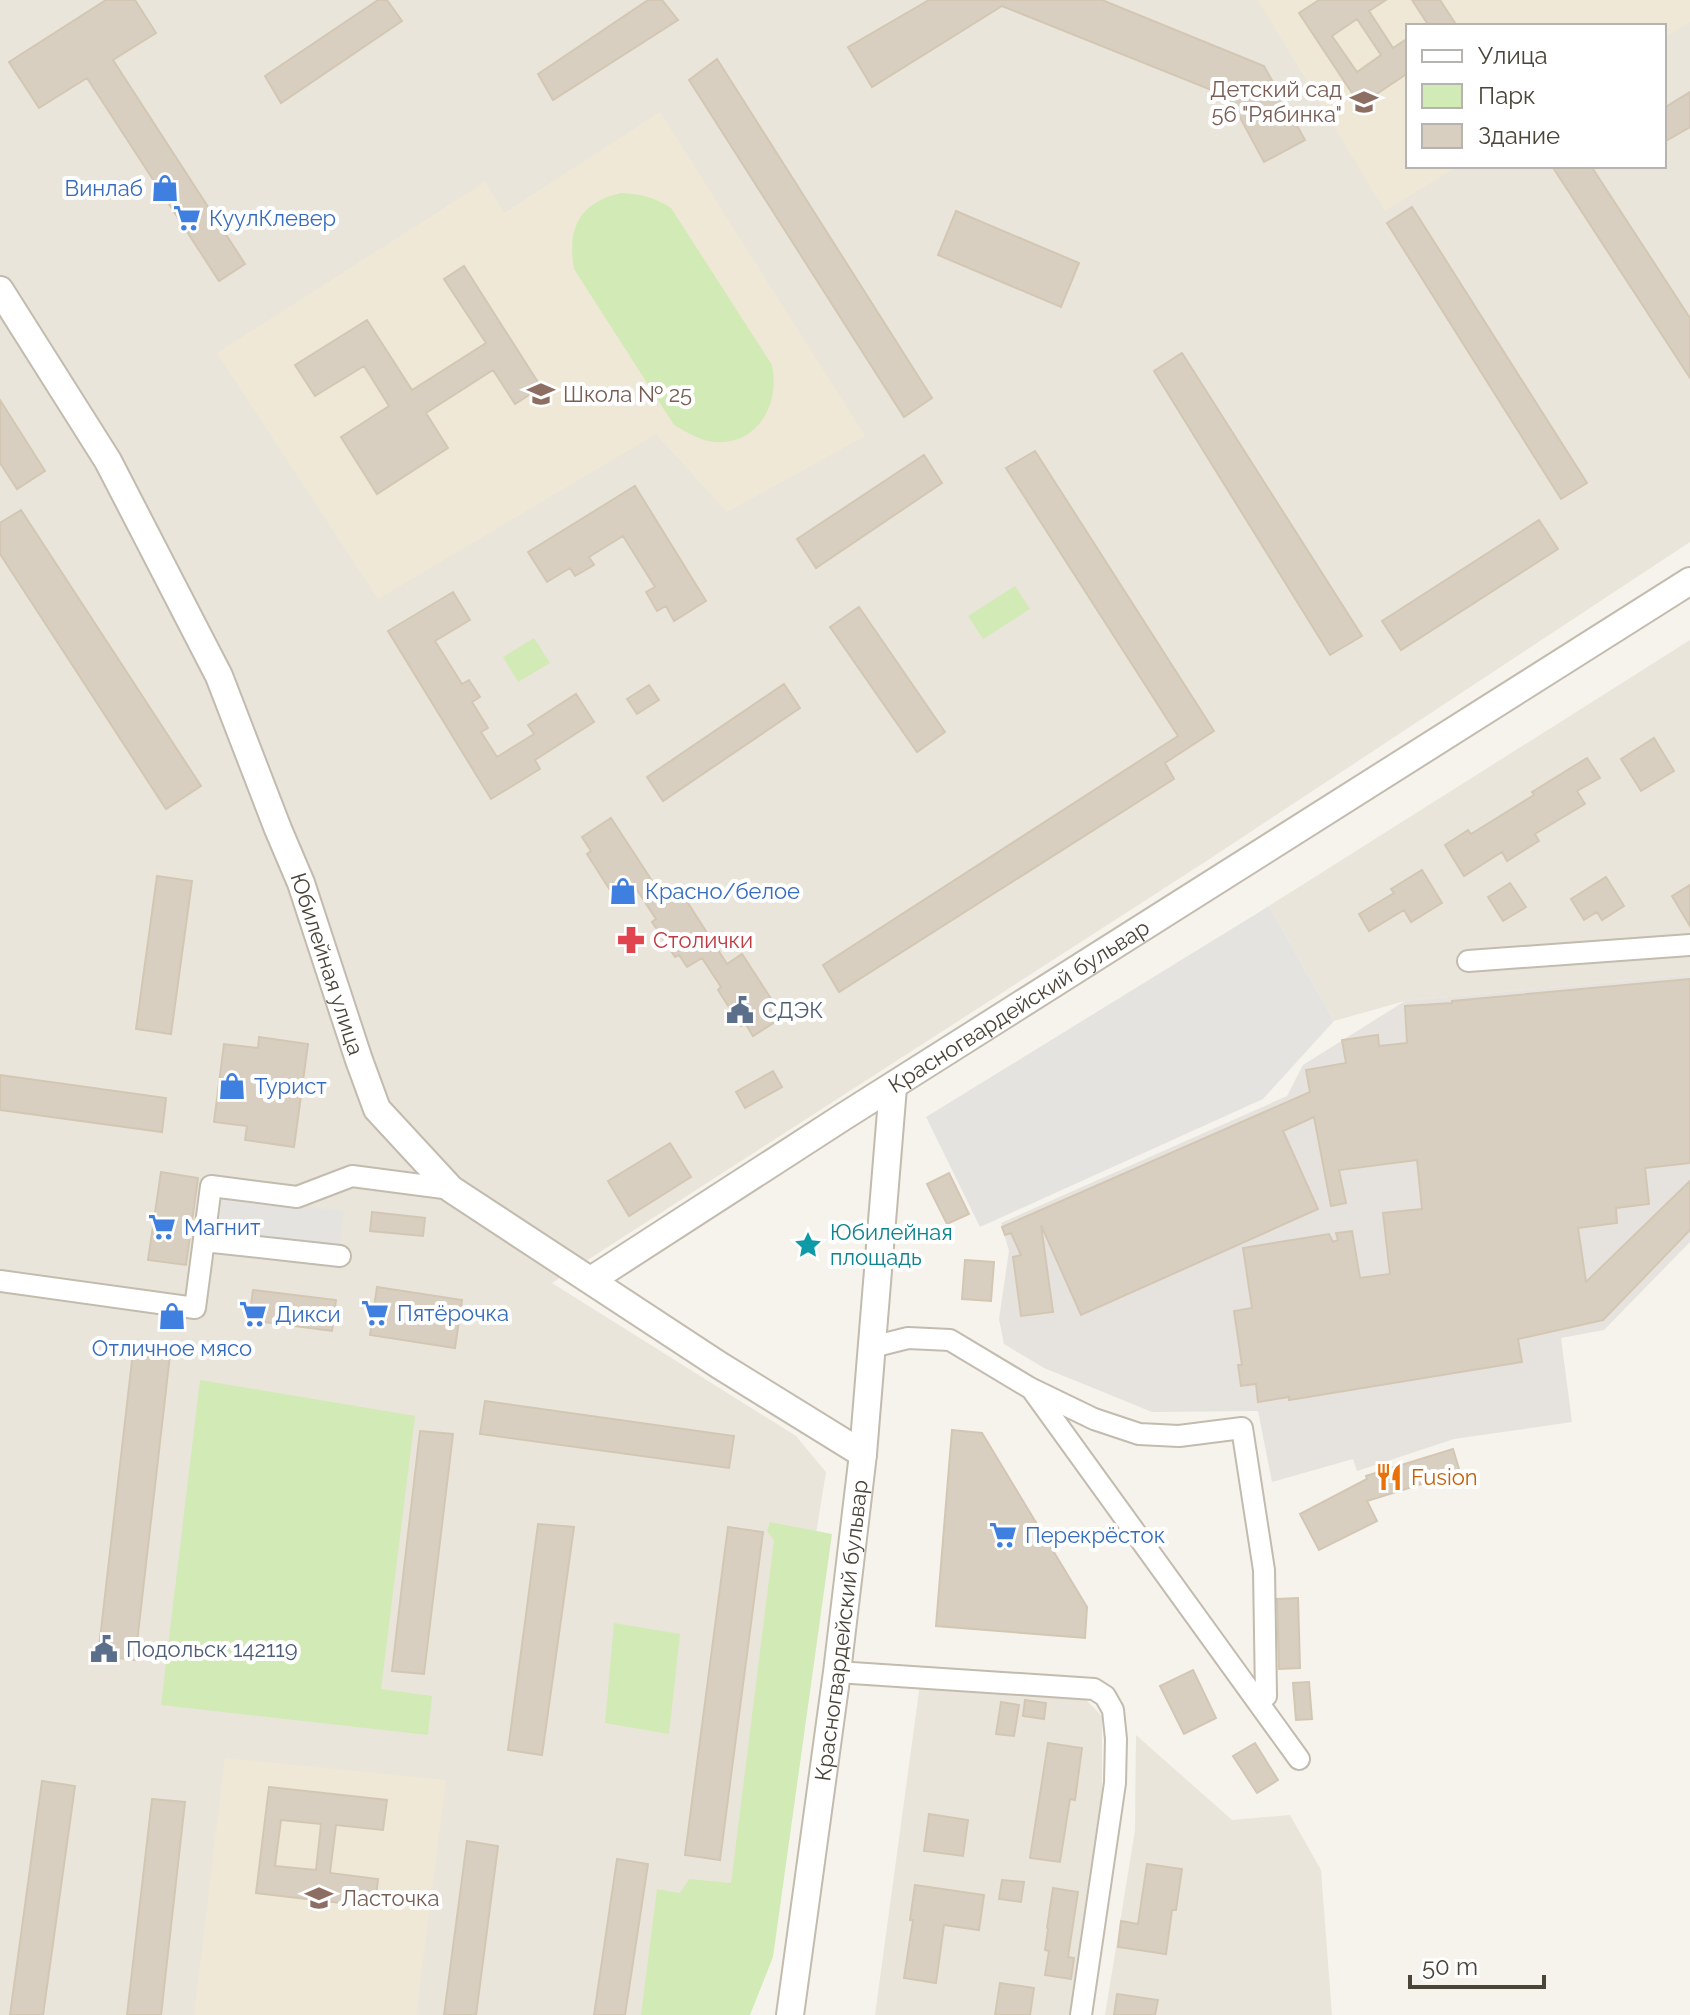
<svg xmlns="http://www.w3.org/2000/svg" width="1690" height="2015" font-family="Raleway,sans-serif">
<style>
.residential{fill:#eae5da;fill-rule:evenodd}
.industrial{fill:#e6e2dd}
.education{fill:#efe8d6}
.green{fill:#d2eab5}
.parking{fill:#e5e3e0}
.building{fill:#d8cfc1;stroke:#d3c7b4;stroke-width:2;fill-rule:evenodd}
.lines{fill:none;stroke-linecap:round;stroke-linejoin:round}
.minor-casing{stroke:#c2bbae;stroke-width:24}
.tertiary-casing{stroke:#c2bbae;stroke-width:30}
.minor{stroke:#fff;stroke-width:20}
.tertiary{stroke:#fff;stroke-width:26}
.labels{text-anchor:middle;dominant-baseline:central;stroke-width:8;stroke-linejoin:round;paint-order:stroke}
.education-label{font-size:22px;fill:#785e54;stroke:#fff;text-anchor:start}
.shop-label{font-size:22px;fill:#366cbe;stroke:#fff;text-anchor:start}
.health-label{font-size:22px;fill:#be3a42;stroke:#fff;text-anchor:start}
.street-label{font-size:22px;fill:#4b4439;stroke:#fff}
.service-label{font-size:22px;fill:#4e5e75;stroke:#fff;text-anchor:start}
.culture-label{font-size:22px;fill:#0d838f;stroke:#fff;text-anchor:start}
.food-label{font-size:22px;fill:#c56008;stroke:#fff;text-anchor:start}
</style>
<rect width="100%" height="100%" fill="#f6f3ec"/>
<path class="residential" d="M0 0H1690V542L1205 862 552 1283 796 1436 826 1472 739 2015H0ZM1408 26H1664V166H1408Z
M1690 640V975L1405 1001 1334 1021 1269 906Z
M920 1684 1085 1699 1102 1716V1813L1072 2015H875Z
M1136 1735 1232 1820 1290 1815 1321 1870 1332 2015H1105L1135 1830Z"/>
<path class="industrial" d="M1690 975V1242L1604 1330 1561 1338 1572 1422 1454 1439 1357 1471 1353 1459 1272 1482 1258 1411 1152 1412 1044 1368 1004 1344 999 1319 1009 1251 1001 1223 1287 1096 1303 1065 1405 1001Z"/>
<path class="education" d="M1258 0H1690V22L1664 38V26H1408V166H1458L1385 211Z
M660 112 865 436 727 512 656 434 378 599 217 353 485 182 504 213Z
M225 1758 446 1780 416 2015H194Z"/>
<path class="green" d="M621 193C641 194 654 197 671 208L772 365C781 406 755 450 708 441 696 438 685 431 674 425L574 269C567 228 579 203 621 193Z
M1015 586 1030 609 983 639 968 616Z
M534 638 550 663 518 682 503 657Z
M200 1380 415 1416 381 1689 432 1696 428 1735 161 1705Z
M770 1522 832 1534 773 1957 750 2015H641L657 1889 680 1893 689 1879 731 1883 774 1540 767 1531Z
M614 1623 680 1634 669 1734 605 1723Z"/>
<path class="parking" d="M1269 906 1334 1021 1263 1099 980 1227 926 1117Z
M222 1197 344 1211 339 1247 219 1233Z"/>
<path class="building" d="M106 0H135L156 33 113 60 245 264 219 281 87 78 39 108 9 62Z
M378 0H387L402 21 281 103 265 76Z
M648 0H662L678 20 553 100 538 74Z
M929 0H1102L1264 66 1305 140 1264 162 1229 97 1002 6 872 87 848 47Z
M1319 0H1386L1369 11 1393 48 1408 38V73L1360 105 1299 13ZM1357 19 1381 55 1357 72 1332 36Z
M1412 0H1440L1457 26H1429Z
M717 59 932 398 904 417 689 80Z
M1690 92V127L1664 142V108Z
M1552 166H1591L1690 318V378Z
M1412 207 1587 483 1561 499 1387 223Z
M956 211 1079 263 1061 307 938 255Z
M464 266 541 387 515 404 493 370 426 413 448 448 377 494 341 437 389 406 364 366 315 396 295 365 367 320 412 390 486 343 444 279Z
M1182 353 1362 636 1330 655 1154 371Z
M0 400 45 471 17 489 0 463Z
M1035 451 1214 731 1165 763 1174 779 839 992 823 965 1178 736 1006 468Z
M924 455 942 483 816 568 797 539Z
M635 486 706 601 674 621 666 606 657 611 646 592 655 587 623 536 589 557 594 565 575 576 570 568 547 582 528 552Z
M21 510 201 786 166 809 0 554V523Z
M1539 520 1558 549 1401 650 1382 621Z
M453 592 470 620 435 641 462 684 469 680 480 697 472 702 488 728 481 732 497 757 534 734 528 725 576 694 594 722 535 760 540 769 491 799 388 631Z
M859 607 945 732 917 752 830 627Z
M784 684 800 708 663 801 647 777Z
M649 685 659 700 637 714 627 699Z
M1654 738 1674 771 1641 791 1621 759Z
M1587 758 1600 778 1577 791 1585 804 1535 834 1539 841 1507 861 1502 852 1464 876 1445 845 1468 830 1471 834 1534 795 1532 792Z
M611 818 662 896 677 886 727 964 742 954 783 1017 753 1036 745 1023 741 1026 718 990 721 987 702 958 687 967 679 955 675 957 652 922 656 919 637 890 622 900 614 887 610 890 587 854 591 851 582 837Z
M1422 870 1442 903 1411 922 1404 910 1369 931 1359 914 1394 893 1391 889Z
M157 876 192 881 171 1034 136 1029Z
M1606 877 1624 906 1602 920 1597 912 1584 920 1571 899Z
M1510 883 1526 907 1503 921 1488 897Z
M1690 885V926L1672 896Z
M1690 979V1163L1645 1168 1649 1204 1616 1208 1617 1223 1578 1228 1586 1282 1690 1181V1230L1603 1320 1518 1339 1522 1362 1289 1400V1397L1258 1402 1256 1384 1241 1386 1238 1365H1242L1234 1311 1252 1308 1243 1248 1329 1234 1333 1242 1338 1240 1336 1233 1352 1231 1360 1278 1390 1274 1383 1213 1422 1209 1417 1160 1339 1170 1346 1203 1331 1206 1314 1117 1283 1131 1318 1209 1081 1315 1041 1225 1053 1312 1021 1316 1013 1257 1021 1255 1011 1233 1005 1235 1002 1227 1310 1092 1306 1070 1346 1063 1342 1040 1378 1035 1379 1046 1407 1043 1405 1006 1452 1003V1001Z
M259 1037 308 1044 294 1147 245 1140 247 1126 214 1122 224 1044 258 1048Z
M773 1071 782 1087 745 1108 736 1092Z
M0 1075 166 1098 162 1132 0 1110Z
M670 1143 691 1177 629 1216 608 1181Z
M161 1172 198 1178 186 1265 148 1260Z
M949 1173 969 1214 947 1224 927 1184Z
M372 1212 425 1218 423 1236 370 1231Z
M965 1260 994 1262 991 1301 962 1299Z
M377 1287 462 1300 455 1348 370 1335Z
M253 1290 336 1300 332 1331 249 1320Z
M133 1352 170 1355 135 1660 98 1656Z
M485 1401 734 1436 729 1468 480 1434Z
M952 1430 982 1433 1087 1607 1085 1638 936 1626Z
M420 1431 453 1434 424 1674 392 1671Z
M1453 1449 1460 1472 1367 1501 1377 1521 1319 1550 1300 1514 1367 1479 1366 1476Z
M538 1524 574 1527 542 1755 508 1750Z
M728 1527 763 1532 720 1860 685 1855Z
M1298 1598 1300 1668 1279 1669 1277 1599Z
M1193 1670 1216 1718 1184 1734 1160 1686Z
M1309 1682 1312 1719 1296 1720 1293 1683Z
M1025 1700 1046 1703 1044 1719 1023 1716Z
M1001 1702 1019 1705 1014 1736 996 1734Z
M1048 1743 1082 1748 1075 1800 1070 1799 1060 1862 1030 1858Z
M1255 1743 1278 1780 1257 1793 1233 1756Z
M42 1781 75 1786 43 2015H10Z
M269 1787 387 1800 383 1830 336 1825 330 1873 378 1879 375 1907 256 1893ZM281 1820 321 1824 316 1870 275 1866Z
M152 1799 185 1802 161 2015H127Z
M929 1814 968 1820 963 1856 924 1851Z
M467 1841 498 1846 476 2015H444Z
M617 1859 648 1864 625 2015H594Z
M1147 1864 1182 1869 1176 1910H1172L1166 1954 1118 1947 1121 1921 1138 1924Z
M1002 1880 1024 1882 1021 1902 999 1899Z
M915 1885 984 1895 979 1930 944 1925 936 1983 904 1978 913 1920H910Z
M1053 1888 1078 1892 1068 1957 1074 1958 1071 1979 1045 1975 1049 1951 1045 1950 1048 1929 1047 1928Z
M1000 1983 1034 1988 1030 2015H995Z
M1117 1994 1158 2000 1155 2015H1114Z"/>
<g class="lines">
<g class="minor-casing">
<path id="minor" d="M1468 961 1690 945
M204 1241 340 1256
M0 1281 195 1308 211 1186 297 1197 352 1176 451 1189
M872 1347 908 1338 950 1340 1030 1388 1094 1419 1139 1434 1179 1436 1242 1428 1264 1570 1266 1696 1257 1701
M1033 1391 1299 1759
M837 1672 1094 1689 1105 1696 1113 1710 1116 1739 1115 1783 1081 2015"/>
</g>
<g class="tertiary-casing">
<g id="tertiary">
<path id="s1" d="M0 290 108 461 219 676 278 829 301 883 359 1060 377 1109 451 1189 719 1365 863 1454"/>
<path id="s2" d="M591 1280 843 1117 1690 581"/>
<path id="s3" d="M790 2015 837 1672 863 1454 893 1087"/>
</g>
</g>
<use href="#minor" class="minor"/>
<use href="#tertiary" class="tertiary"/>
</g>
<defs>
<g id="school-bare" transform="scale(2.16)"><path d="M0-5L7-2L0 1L-7-2ZM-4 1L0 2.5L4 1V4Q0 6-4 4Z" fill="#8d6e63" stroke="#fff" stroke-width="2.5" paint-order="stroke"/></g>
<g id="shop-bare" transform="scale(2.16)"><path d="M-5-2.5h2.3a2.7 3.5 0 0 1 5.4 0H5L5.5 6h-11ZM-1.5-2.5h3a1.5 2.3 0 0 0-3 0Z" fill="#3f7fe0" stroke="#fff" stroke-width="2.5" paint-order="stroke"/></g>
<g id="supermarket-bare" transform="scale(2.16)"><path d="M-6-5.5h2.5l.6 2H6L4.5 2H-2.5L-4.4-4H-6ZM-1.5 3.2a1.3 1.3 0 1 0 .1 0ZM3 3.2a1.3 1.3 0 1 0 .1 0Z" fill="#3f7fe0" stroke="#fff" stroke-width="2.5" paint-order="stroke"/></g>
<g id="pharmacy-bare" transform="scale(2.16)"><path d="M-2-6h4v4h4v4h-4v4h-4v-4h-4v-4h4Z" fill="#e0444e" stroke="#fff" stroke-width="2.5" paint-order="stroke"/></g>
<g id="civic-bare" transform="scale(2.16)"><path d="M-.6-6.5H3V-4.5H.6V-3L4-1V1h2V6H-6V1h2V-1L-.6-3ZM-1.2 2.5V6h2.4V2.5Z" fill="#5c6f8a" stroke="#fff" stroke-width="2.5" paint-order="stroke"/></g>
<g id="sight-bare" transform="scale(2.16)"><path d="M0-6L1.8-2.2L6-1.7L2.9 1.2L3.7 5.4L0 3.3L-3.7 5.4L-2.9 1.2L-6-1.7L-1.8-2.2Z" fill="#0f9aa8" stroke="#fff" stroke-width="2.5" paint-order="stroke"/></g>
<g id="restaurant-bare" transform="scale(2.16)"><path d="M-5-6h1v4h1v-4h1v4h1v-4h1v5L-1.5 .5V6h-2V.5L-5-1ZM5-6V6H3V1.5H1.5Q1.5-4 5-6Z" fill="#e8710a" stroke="#fff" stroke-width="2.5" paint-order="stroke"/></g>
</defs>
<g fill-rule="evenodd">
<use href="#school-bare" x="1364" y="102"/>
<use href="#shop-bare" x="165" y="188"/>
<use href="#supermarket-bare" x="187" y="218"/>
<use href="#school-bare" x="541" y="394"/>
<use href="#shop-bare" x="623" y="891"/>
<use href="#pharmacy-bare" x="631" y="940"/>
<use href="#civic-bare" x="740" y="1010"/>
<use href="#shop-bare" x="232" y="1086"/>
<use href="#supermarket-bare" x="162" y="1227"/>
<use href="#sight-bare" x="808" y="1245"/>
<use href="#supermarket-bare" x="375" y="1313"/>
<use href="#supermarket-bare" x="253" y="1314"/>
<use href="#shop-bare" x="172" y="1316"/>
<use href="#restaurant-bare" x="1389" y="1477"/>
<use href="#supermarket-bare" x="1003" y="1535"/>
<use href="#civic-bare" x="104" y="1649"/>
<use href="#school-bare" x="319" y="1898"/>
</g>
<g class="labels">
<g class="education-label">
<text x="1342" y="89" text-anchor="end">Детский сад<tspan x="1342" dy="25">56 "Рябинка"</tspan></text>
<text x="563" y="394">Школа № 25</text>
<text x="341" y="1898">Ласточка</text>
</g>
<g class="shop-label">
<text x="143" y="188" text-anchor="end">Винлаб</text>
<text x="209" y="218">КуулКлевер</text>
<text x="645" y="891">Красно/белое</text>
<text x="254" y="1086">Турист</text>
<text x="184" y="1227">Магнит</text>
<text x="397" y="1313">Пятёрочка</text>
<text x="275" y="1314">Дикси</text>
<text x="172" y="1348" text-anchor="middle">Отличное мясо</text>
<text x="1025" y="1535">Перекрёсток</text>
</g>
<g class="health-label">
<text x="653" y="940">Столички</text>
</g>
<g class="street-label">
<text stroke="none"><textPath href="#s1" startOffset="752">Юбилейная улица</textPath></text>
<text stroke="none"><textPath href="#s2" startOffset="508">Красногвардейский бульвар</textPath></text>
<text stroke="none"><textPath href="#s3" startOffset="388">Красногвардейский бульвар</textPath></text>
</g>
<g class="service-label">
<text x="762" y="1010">СДЭК</text>
<text x="126" y="1649">Подольск 142119</text>
</g>
<g class="culture-label">
<text x="830" y="1232">Юбилейная<tspan x="830" dy="25">площадь</tspan></text>
</g>
<g class="food-label">
<text x="1411" y="1477">Fusion</text>
</g>
</g>
<rect x="1406" y="24" width="260" height="144" fill="#ffffff" stroke="#b7b4b0" stroke-width="2"/>
<rect x="1422" y="50" width="40" height="12" fill="#ffffff" stroke="#b7b4b0" stroke-width="2"/>
<text x="1478" y="64" font-size="24" fill="#4b4439">Улица</text>
<rect x="1422" y="84" width="40" height="24" fill="#d2eab5" stroke="#b7b4b0" stroke-width="2"/>
<text x="1478" y="104" font-size="24" fill="#4b4439">Парк</text>
<rect x="1422" y="124" width="40" height="24" fill="#d8cfc1" stroke="#b7b4b0" stroke-width="2"/>
<text x="1478" y="144" font-size="24" fill="#4b4439">Здание</text>
<path d="M1410 1975v12h134v-12" fill="none" stroke="#4b4439" stroke-width="4"/>
<text x="1422" y="1975" font-size="24" fill="#4b4439" stroke="#ffffff" stroke-width="6" paint-order="stroke">50 m</text>
</svg>
